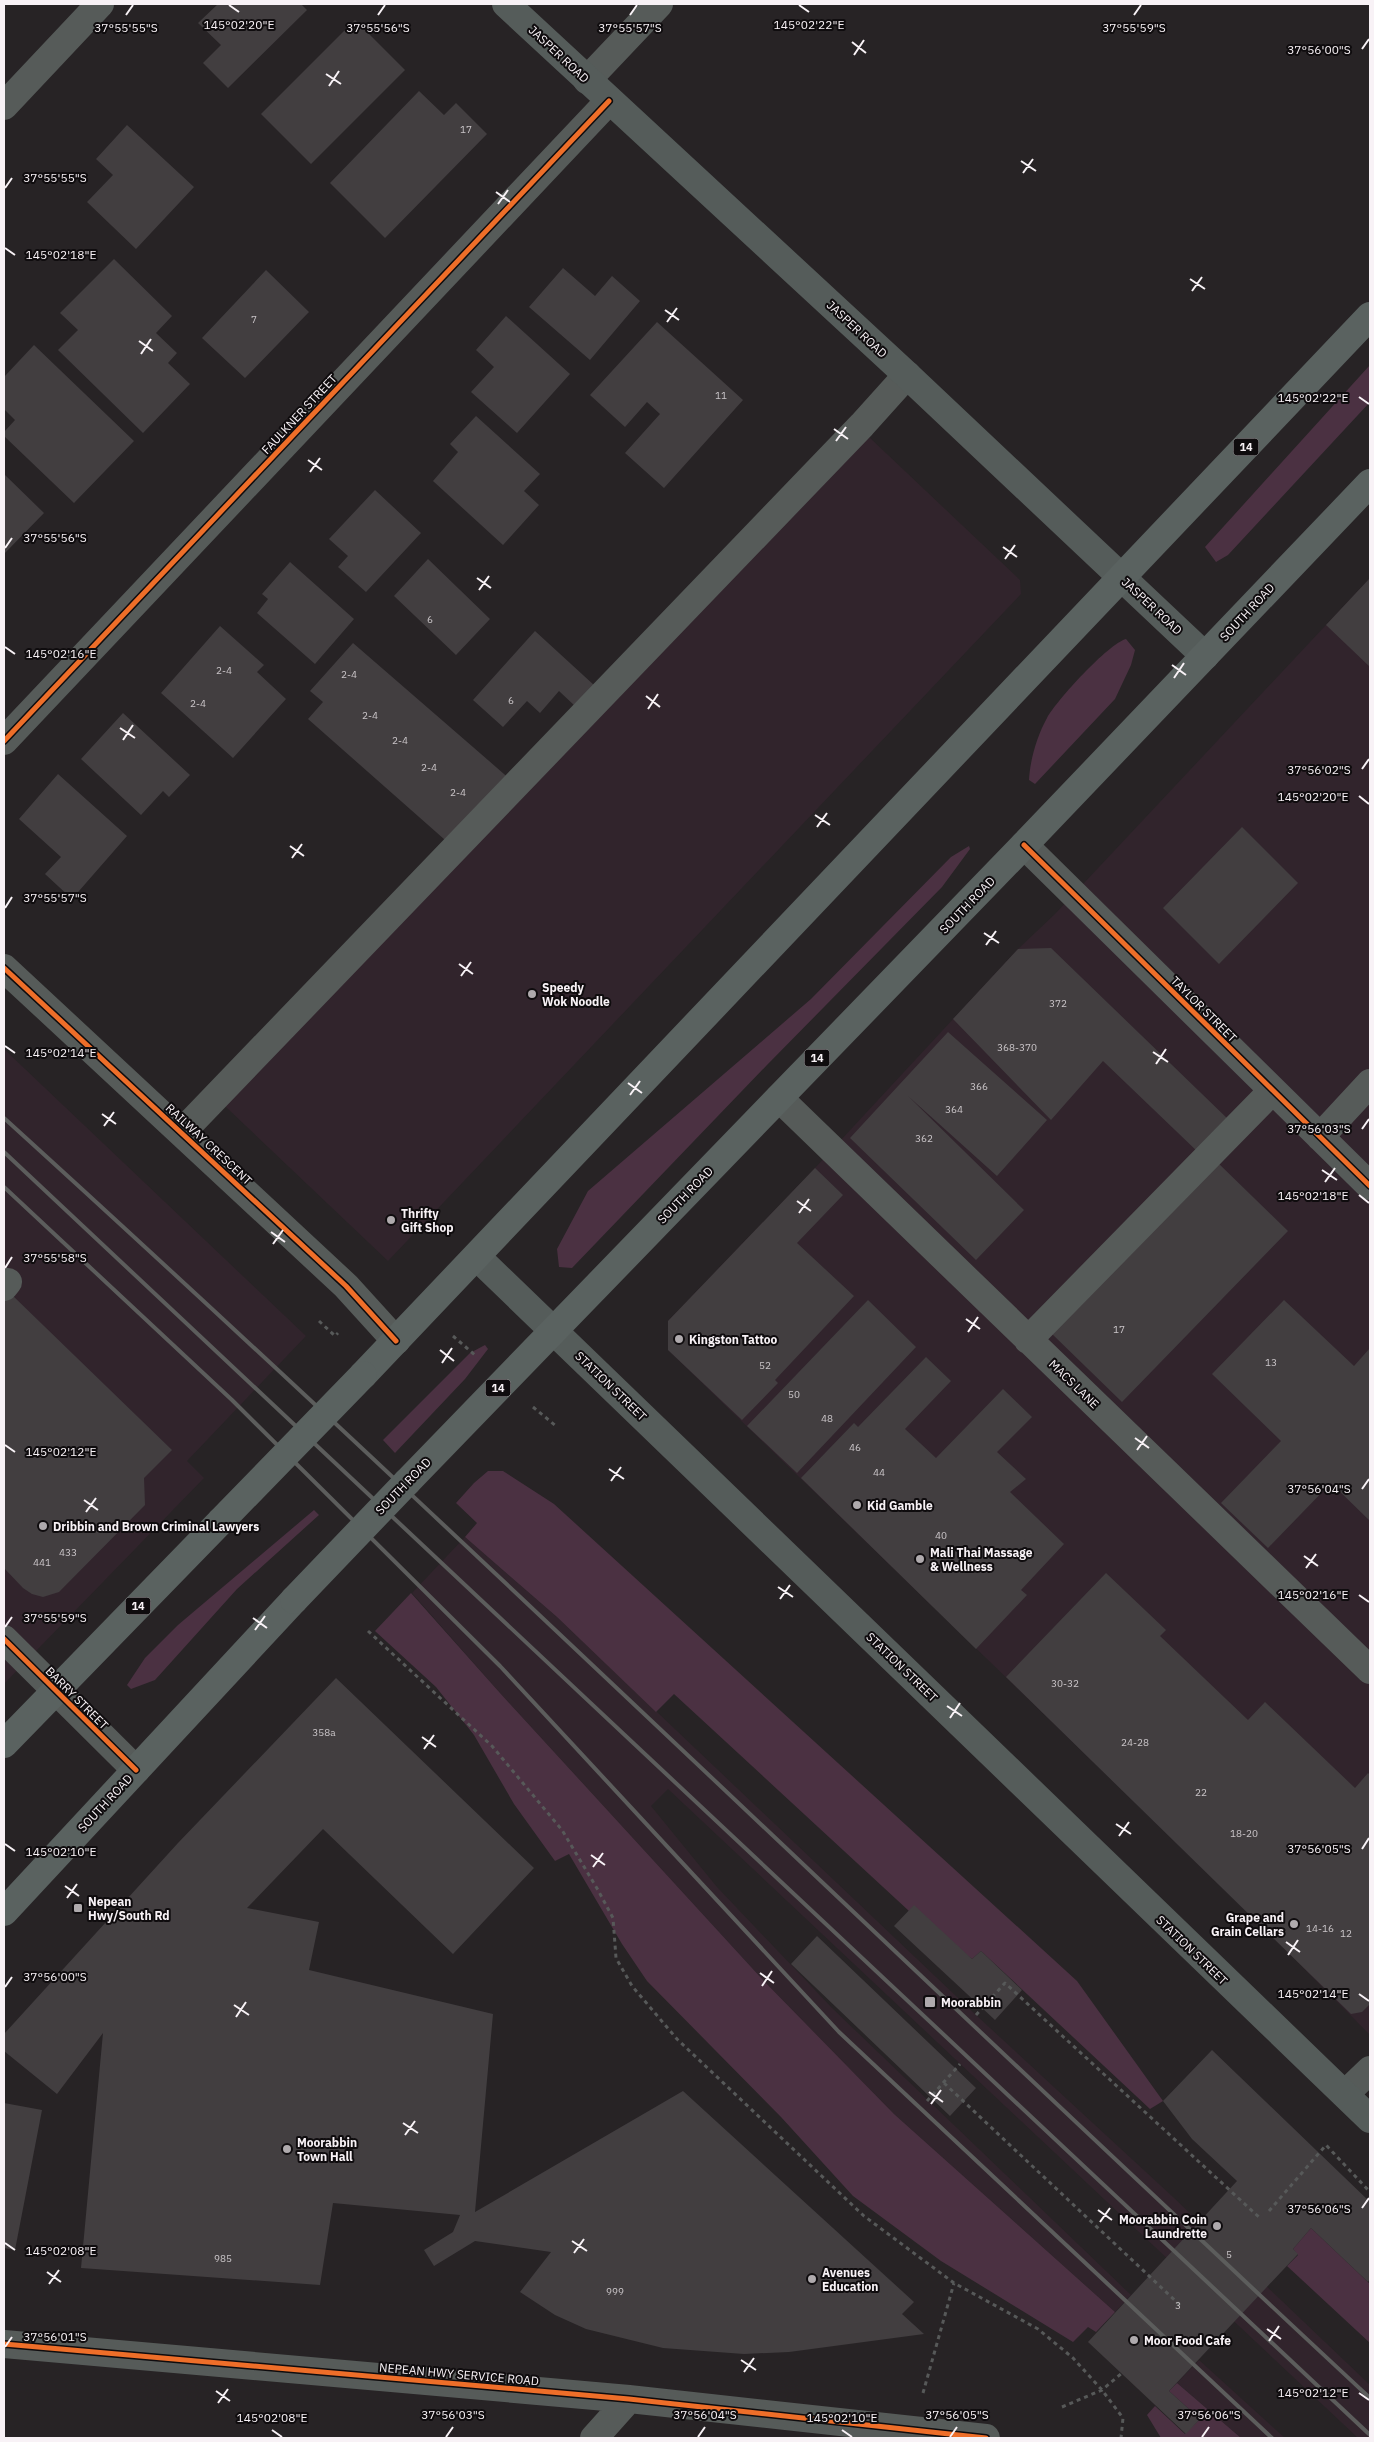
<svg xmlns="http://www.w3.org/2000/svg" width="1374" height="2442" font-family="'IBM Plex Sans',sans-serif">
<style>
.built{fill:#31242c}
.green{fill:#4b3142}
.building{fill:#423e40}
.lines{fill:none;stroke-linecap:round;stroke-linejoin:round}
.path{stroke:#575959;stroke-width:3;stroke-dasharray:4 4;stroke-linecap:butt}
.minor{stroke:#565b59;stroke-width:28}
.major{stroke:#555c5a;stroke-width:28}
.highway{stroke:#5a6260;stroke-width:28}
.rail{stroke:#5c5d5c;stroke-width:4}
.highway-bridge{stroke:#5a6260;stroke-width:28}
.cycleway-casing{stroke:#0f0c0e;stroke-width:8}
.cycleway{stroke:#ee6e29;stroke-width:5}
.ticks{fill:none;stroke:#f8f2f6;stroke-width:2}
.poi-dot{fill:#afaaad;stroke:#0f0c0e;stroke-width:2}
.labels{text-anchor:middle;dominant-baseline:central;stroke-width:4;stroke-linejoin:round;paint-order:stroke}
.number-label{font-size:10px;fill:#cac5c8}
.shield{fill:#0f0c0e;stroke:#b2adb0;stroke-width:1}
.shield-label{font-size:11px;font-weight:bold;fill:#f8f2f6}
.street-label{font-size:12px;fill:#f8f2f6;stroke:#0f0c0e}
.poi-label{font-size:12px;font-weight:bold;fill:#f8f2f6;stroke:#0f0c0e;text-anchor:start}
.ticks-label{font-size:12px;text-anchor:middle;fill:#f8f2f6;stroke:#0f0c0e;stroke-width:4;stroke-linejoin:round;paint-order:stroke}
</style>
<rect width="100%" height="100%" fill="#272325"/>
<path class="built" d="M850 419 1020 580 1021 594 388 1261 208 1090Z
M1370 578V2035L1242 1906 668 1350V1321L815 1168 1018 949 1055 914Z
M4 1049 306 1336 187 1461 204 1478 4 1684Z
M465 1537 557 1617 976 2015 1173 2197 1370 2385V2438H1358L668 1789 651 1806 717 1887 832 2008 1131 2295 1115 2312 894 2114 763 1980 500 1693 412 1593Z
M1199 2360 1285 2438H1241L1177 2383Z"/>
<path class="green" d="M1370 365V402L1228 555 1216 562 1205 547Z
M1126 639 1135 650 1131 665 1115 699 1035 784 1029 780C1030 760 1037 736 1047 718 1057 700 1108 644 1126 639Z
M969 846 970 849 942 887 767 1065 572 1268 559 1267 557 1249 588 1191 811 999 951 857Z
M485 1345 488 1349 465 1379 395 1453 383 1440 470 1353Z
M488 1471H503L554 1504 1077 1981 1163 2101 1150 2109 981 1951 972 1959 909 1911 674 1694 656 1712 557 1617 465 1537 477 1523 456 1503 474 1483Z
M314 1510 319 1515 237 1589 155 1680 131 1689 127 1685 145 1658 178 1625Z
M411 1593 500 1693 763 1980 894 2114 1115 2312 1096 2332 1088 2327 1073 2342 941 2261 853 2196 781 2117 647 1981 622 1944 569 1854 555 1861 514 1804 474 1735 436 1687 375 1631Z
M1311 2228 1370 2284V2343L1287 2266 1298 2255 1293 2249Z
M1177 2383 1241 2438H1161L1147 2415 1155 2406 1185 2434 1200 2419 1169 2391Z"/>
<path class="building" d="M218 4H301L307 10 228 88 203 63 221 45 198 23Z
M355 20 405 70 311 164 261 114Z
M419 91 444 115 456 103 487 134 385 238 330 183Z
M127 125 194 187 136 249 87 202 113 175 96 159Z
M114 259 172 316 156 333 177 353 168 363 190 384 143 433 58 350 78 330 60 313Z
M563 268 595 296 612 276 640 301 590 360 529 307Z
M266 270 309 312 245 378 202 338Z
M506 316 570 374 517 433 471 392 494 367 476 350Z
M657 322 743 400 664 488 625 453 660 414 647 402 625 427 590 395Z
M34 345 134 441 74 503 4 436V432L15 420 4 409V377Z
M476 416 540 474 524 491 539 505 503 545 433 481 458 452 450 444Z
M4 474 44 513 4 554Z
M375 490 421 533 366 592 338 567 348 556 329 539Z
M428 559 490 619 456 655 394 596Z
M290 562 354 619 315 664 257 613 268 599 262 594Z
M1370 578V667L1326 625Z
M220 626 264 665 257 672 286 699 233 758 161 693Z
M535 631 595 686 576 707 559 691 540 713 527 701 503 727 473 700Z
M353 643 511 780 453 847 308 719 323 702 310 691Z
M123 713 190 775 169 797 163 791 141 815 81 759Z
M58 774 127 836 72 899 45 874 61 857 19 819Z
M1242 827 1298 883 1219 964 1163 908Z
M1051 948 1231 1122 1200 1154 1103 1061 1051 1120 953 1019 1018 949Z
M948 1032 1047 1120 997 1176 908 1096 1024 1210 976 1260 850 1138Z
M1216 1161 1288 1231 1122 1402 1050 1332Z
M815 1168 843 1195 797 1243 854 1296 775 1380 778 1383 742 1420 668 1350V1321Z
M11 1294 172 1450 144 1478 145 1505 59 1592 43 1597 32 1594 23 1588 4 1568V1301Z
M868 1300 916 1347 797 1473 747 1426Z
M1284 1300 1354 1366 1370 1348V1521L1331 1483 1268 1548 1221 1503 1281 1441 1212 1374Z
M926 1357 951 1381 905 1429 936 1458 1003 1389 1032 1417 997 1452 1026 1479 1010 1492 1064 1544 1021 1590 1027 1595 976 1649 801 1478 854 1423 858 1427Z
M1106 1573 1166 1630 1160 1636 1248 1720 1265 1702 1355 1788 1368 1773 1370 1775V2004L1362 2012 1351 2014 1006 1677Z
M336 1678 534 1868 453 1954 323 1829 247 1908 319 1922 309 1970 493 2014 475 2212 683 2091 914 2302 902 2314 924 2334 789 2352 744 2354 663 2348 586 2329 555 2315 520 2292 551 2252 475 2241 434 2266 424 2250 453 2232 460 2215 333 2203 320 2285 81 2268 103 2033 57 2094 4 2051V2034L178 1843Z
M914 1905 972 1959 981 1951 1022 1990 995 2020 894 1926Z
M817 1936 976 2088 950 2116 791 1964Z
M1212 2050 1370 2202V2279L1368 2282 1311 2228 1293 2249 1298 2254 1169 2391 1200 2419 1186 2434 1088 2342 1237 2181 1192 2139 1163 2101Z
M4 2103 42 2110 15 2250 4 2248Z"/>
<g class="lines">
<path class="path" d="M319 1321 335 1336 338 1333
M453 1336 476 1356
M533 1407 556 1426
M368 1631 492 1746 562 1830 598 1890 613 1918 616 1958 632 1986 677 2039 864 2216 954 2283 1038 2329 1073 2358 1102 2390 1123 2418 1121 2438
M976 2015 1005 1983 1261 2219
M944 2083 1182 2307
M927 2101 960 2064
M1269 2211 1326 2145 1370 2192
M923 2393 954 2283
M1062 2407 1102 2390 1122 2373"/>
<path class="minor" d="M587 80 659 4
M4 106 100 4
M4 741 609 101
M1024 845 1370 1186
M4 968 346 1286 396 1341
M779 1098 1370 1670
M182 1132 862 425 907 375
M1320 1137 1370 1083
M4 1287 8 1282
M1028 1340 1272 1091
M4 1639 136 1770
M1345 2094 1370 2070
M4 2344 629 2399 986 2438
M594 2438 629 2399"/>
<path class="major" d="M506 4 907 375 1205 656
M477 1257 1370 2119"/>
<path class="highway" d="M363 1375 1370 316
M407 1482 1024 845 1370 483
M4 1744 221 1521
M4 1912 294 1600"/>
<path class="rail" d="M4 1118C466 1538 913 1973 1370 2398
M4 1152 1370 2435
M4 1187 232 1400 500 1666 839 2032 1272 2438"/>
<path class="highway-bridge" d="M221 1521 363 1375
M294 1600 407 1482"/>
<g class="cycleway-casing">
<path id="cycleway" d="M4 741 609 101
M1024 845 1370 1186
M4 968 346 1286 396 1341
M4 1639 136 1770
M4 2344 629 2399 986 2438"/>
</g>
<use href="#cycleway" class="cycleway"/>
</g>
<path class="ticks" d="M229 5 239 12M799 5 809 12M126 15 133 5M378 15 385 5M630 15 637 5M1134 15 1141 5M852 42 866 53M1362 49 1369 39M854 55 864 40M326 74 341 84M329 86 339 71M1021 161 1036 171M1023 173 1033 159M5 188 12 178M496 192 510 202M498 204 508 190M5 248 15 255M1190 279 1205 289M1192 291 1202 277M665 310 679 320M667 322 677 308M139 341 153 351M141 354 151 339M1359 397 1369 404M834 429 848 439M836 441 846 427M308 460 322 470M310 472 320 458M1003 547 1017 557M5 548 12 538M1005 559 1015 545M477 578 491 588M479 590 489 576M5 647 15 654M1172 665 1186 675M1174 678 1184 663M646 696 660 707M648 709 658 694M120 728 135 738M123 740 133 725M1362 769 1369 759M1359 796 1369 804M815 815 830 825M817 827 827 813M290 846 304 856M292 858 302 844M5 908 12 897M984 933 999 943M986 945 996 931M459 964 473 974M461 976 471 962M5 1046 15 1053M1153 1052 1168 1062M1156 1064 1166 1049M628 1083 642 1093M630 1095 640 1081M102 1114 116 1124M104 1126 114 1112M1362 1129 1369 1119M1322 1170 1337 1180M1325 1182 1335 1168M1359 1195 1369 1203M797 1201 811 1211M799 1213 809 1199M271 1232 285 1242M273 1244 283 1230M5 1268 12 1257M966 1319 980 1329M968 1332 978 1317M440 1350 454 1361M442 1363 452 1348M1135 1438 1149 1448M5 1445 15 1452M1137 1450 1147 1436M609 1469 624 1479M611 1481 621 1467M1362 1489 1369 1479M84 1500 98 1510M86 1512 96 1498M1304 1556 1318 1566M1306 1568 1316 1554M778 1587 793 1597M1359 1595 1369 1602M780 1599 790 1585M253 1618 267 1628M5 1627 12 1617M255 1630 265 1616M947 1706 962 1716M950 1718 960 1703M422 1737 436 1747M424 1749 434 1735M1116 1824 1131 1834M1119 1836 1129 1822M5 1844 15 1851M1362 1849 1369 1838M591 1855 605 1865M593 1867 603 1853M65 1886 79 1896M67 1898 77 1884M1286 1942 1300 1952M1288 1955 1298 1940M760 1973 774 1983M762 1986 772 1971M5 1987 12 1977M1359 1994 1369 2001M234 2005 249 2015M236 2017 246 2002M929 2092 943 2102M931 2104 941 2090M403 2123 418 2133M405 2135 415 2121M1362 2208 1369 2198M1098 2210 1112 2220M1100 2222 1110 2208M572 2241 587 2251M5 2243 15 2250M574 2253 584 2239M47 2272 61 2282M49 2284 59 2270M1267 2329 1281 2339M1269 2341 1279 2326M5 2347 12 2337M741 2360 756 2370M744 2372 754 2358M216 2391 230 2401M1359 2393 1369 2400M218 2403 228 2389M272 2430 282 2437M842 2430 852 2437M446 2437 453 2427M698 2437 705 2427M950 2437 957 2427M1202 2437 1209 2427"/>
<g class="poi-dot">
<circle cx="532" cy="994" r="5"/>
<circle cx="391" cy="1220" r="5"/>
<circle cx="679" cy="1339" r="5"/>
<circle cx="857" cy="1505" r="5"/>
<circle cx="43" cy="1526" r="5"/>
<circle cx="920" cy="1559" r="5"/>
<rect x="73" y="1903" width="10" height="10" rx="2.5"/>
<circle cx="1294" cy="1924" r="5"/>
<rect x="924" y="1996" width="12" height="12" rx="2.5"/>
<circle cx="287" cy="2149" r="5"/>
<circle cx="1217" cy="2226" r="5"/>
<circle cx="812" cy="2279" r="5"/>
<circle cx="1134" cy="2340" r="5"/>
</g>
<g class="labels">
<g class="number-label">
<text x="466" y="129">17</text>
<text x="254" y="319">7</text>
<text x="721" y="395">11</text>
<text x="430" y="619">6</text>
<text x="224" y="670">2-4</text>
<text x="349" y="674">2-4</text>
<text x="511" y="700">6</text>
<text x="198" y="703">2-4</text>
<text x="370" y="715">2-4</text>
<text x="400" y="740">2-4</text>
<text x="429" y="767">2-4</text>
<text x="458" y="792">2-4</text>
<text x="1058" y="1003">372</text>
<text x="1017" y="1047">368-370</text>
<text x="979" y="1086">366</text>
<text x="954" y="1109">364</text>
<text x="924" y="1138">362</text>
<text x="1119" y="1329">17</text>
<text x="1271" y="1362">13</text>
<text x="765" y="1365">52</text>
<text x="794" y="1394">50</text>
<text x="827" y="1418">48</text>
<text x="855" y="1447">46</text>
<text x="879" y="1472">44</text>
<text x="941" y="1535">40</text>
<text x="68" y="1552">433</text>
<text x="42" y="1562">441</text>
<text x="1065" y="1683">30-32</text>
<text x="324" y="1732">358a</text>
<text x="1135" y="1742">24-28</text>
<text x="1201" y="1792">22</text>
<text x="1244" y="1833">18-20</text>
<text x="1320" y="1928">14-16</text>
<text x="1346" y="1933">12</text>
<text x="1229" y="2254">5</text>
<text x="223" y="2258">985</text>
<text x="615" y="2291">999</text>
<text x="1178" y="2305">3</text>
</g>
<g class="shield">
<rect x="1233.5" y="438.5" width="25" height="17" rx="4"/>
<rect x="804.5" y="1049.5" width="25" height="17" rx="4"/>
<rect x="485.5" y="1379.5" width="25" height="17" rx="4"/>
<rect x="125.5" y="1597.5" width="25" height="17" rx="4"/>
</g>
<g class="shield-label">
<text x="1246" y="447">14</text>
<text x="817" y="1058">14</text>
<text x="498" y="1388">14</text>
<text x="138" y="1606">14</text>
</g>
<g class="street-label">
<text transform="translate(559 54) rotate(43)">JASPER ROAD</text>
<text transform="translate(857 329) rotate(43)">JASPER ROAD</text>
<text transform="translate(299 414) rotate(-47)">FAULKNER STREET</text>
<text transform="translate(1152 606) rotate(43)">JASPER ROAD</text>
<text transform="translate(1247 612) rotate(-47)">SOUTH ROAD</text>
<text transform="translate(967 905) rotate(-46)">SOUTH ROAD</text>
<text transform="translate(1204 1009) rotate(45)">TAYLOR STREET</text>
<text transform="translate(209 1144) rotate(43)">RAILWAY CRESCENT</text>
<text transform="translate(685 1195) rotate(-46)">SOUTH ROAD</text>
<text transform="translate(1074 1384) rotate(44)">MACS LANE</text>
<text transform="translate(611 1386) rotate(44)">STATION STREET</text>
<text transform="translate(403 1486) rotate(-46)">SOUTH ROAD</text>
<text transform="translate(902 1667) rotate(44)">STATION STREET</text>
<text transform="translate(77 1698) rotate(45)">BARRY STREET</text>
<text transform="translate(105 1803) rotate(-47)">SOUTH ROAD</text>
<text transform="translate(1192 1950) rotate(44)">STATION STREET</text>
<text transform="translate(459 2374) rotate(5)">NEPEAN HWY SERVICE ROAD</text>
</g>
<g class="poi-label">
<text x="542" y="987">Speedy<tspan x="542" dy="14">Wok Noodle</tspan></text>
<text x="401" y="1213">Thrifty<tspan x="401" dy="14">Gift Shop</tspan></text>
<text x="689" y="1339">Kingston Tattoo</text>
<text x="867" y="1505">Kid Gamble</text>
<text x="53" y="1526">Dribbin and Brown Criminal Lawyers</text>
<text x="930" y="1552">Mali Thai Massage<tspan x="930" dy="14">&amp; Wellness</tspan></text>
<text x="88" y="1901">Nepean<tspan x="88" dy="14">Hwy/South Rd</tspan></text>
<text x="1284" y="1917" text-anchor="end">Grape and<tspan x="1284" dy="14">Grain Cellars</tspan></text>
<text x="941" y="2002">Moorabbin</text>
<text x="297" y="2142">Moorabbin<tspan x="297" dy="14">Town Hall</tspan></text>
<text x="1207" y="2219" text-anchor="end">Moorabbin Coin<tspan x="1207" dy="14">Laundrette</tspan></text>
<text x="822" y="2272">Avenues<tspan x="822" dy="14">Education</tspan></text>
<text x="1144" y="2340">Moor Food Cafe</text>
</g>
</g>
<g class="ticks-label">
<text x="239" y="29">145°02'20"E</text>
<text x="809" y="29">145°02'22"E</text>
<text x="126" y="32">37°55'55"S</text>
<text x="378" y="32">37°55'56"S</text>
<text x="630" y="32">37°55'57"S</text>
<text x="1134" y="32">37°55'59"S</text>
<text x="1319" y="54">37°56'00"S</text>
<text x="55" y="182">37°55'55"S</text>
<text x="61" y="259">145°02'18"E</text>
<text x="1313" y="402">145°02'22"E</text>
<text x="55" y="542">37°55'56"S</text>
<text x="61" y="658">145°02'16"E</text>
<text x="1319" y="774">37°56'02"S</text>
<text x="1313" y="801">145°02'20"E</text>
<text x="55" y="902">37°55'57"S</text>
<text x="61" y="1057">145°02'14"E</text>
<text x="1319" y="1133">37°56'03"S</text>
<text x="1313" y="1200">145°02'18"E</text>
<text x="55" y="1262">37°55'58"S</text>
<text x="61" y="1456">145°02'12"E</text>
<text x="1319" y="1493">37°56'04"S</text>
<text x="1313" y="1599">145°02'16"E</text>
<text x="55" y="1622">37°55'59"S</text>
<text x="1319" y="1853">37°56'05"S</text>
<text x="61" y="1856">145°02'10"E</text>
<text x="55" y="1981">37°56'00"S</text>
<text x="1313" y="1998">145°02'14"E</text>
<text x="1319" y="2213">37°56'06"S</text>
<text x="61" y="2255">145°02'08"E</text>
<text x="55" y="2341">37°56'01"S</text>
<text x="1313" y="2397">145°02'12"E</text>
<text x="453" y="2419">37°56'03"S</text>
<text x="705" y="2419">37°56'04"S</text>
<text x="957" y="2419">37°56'05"S</text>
<text x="1209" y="2419">37°56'06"S</text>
<text x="272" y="2422">145°02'08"E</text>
<text x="842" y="2422">145°02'10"E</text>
</g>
<rect width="1374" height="2442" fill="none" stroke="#f8f2f6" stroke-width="10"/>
</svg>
